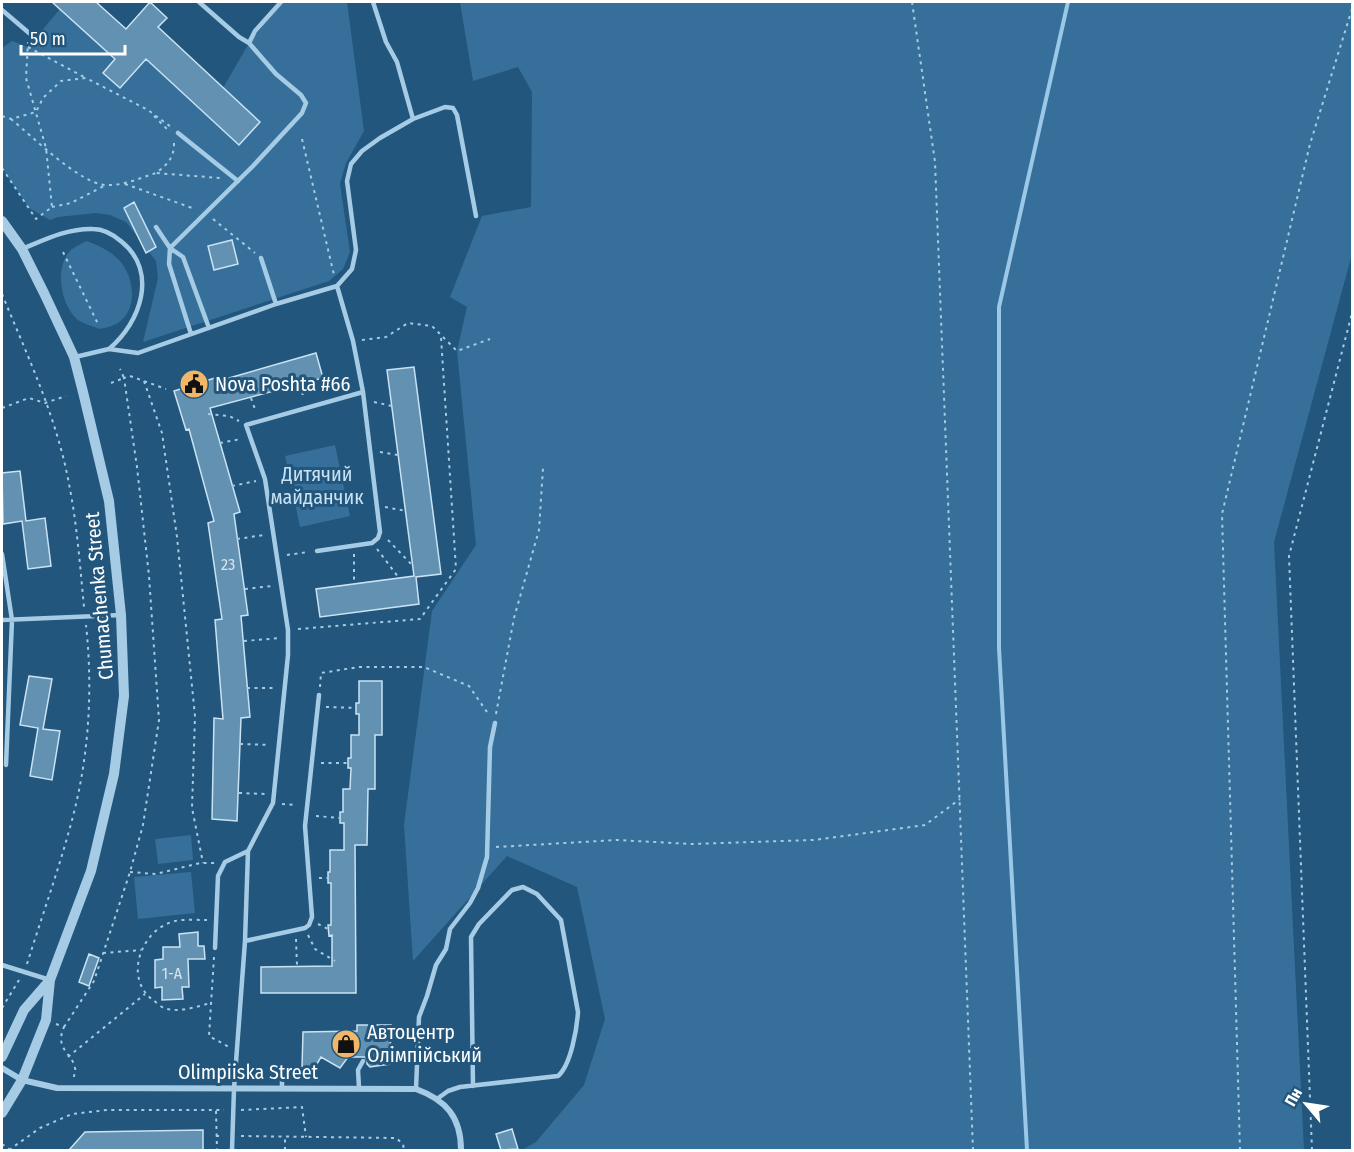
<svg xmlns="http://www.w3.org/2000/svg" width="1354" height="1152" font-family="'Fira Sans Condensed',sans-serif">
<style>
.green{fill:#36709a}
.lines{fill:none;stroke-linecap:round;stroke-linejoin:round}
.stream{stroke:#9ac8e6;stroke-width:4}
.building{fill:#6391b1;stroke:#c9e3f4;stroke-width:1.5}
.path{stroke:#a6cbe5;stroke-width:2;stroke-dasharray:3 4.5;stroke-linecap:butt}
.service{stroke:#a6cbe5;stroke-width:4.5}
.minor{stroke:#a6cbe5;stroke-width:6}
.tertiary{stroke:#a6cbe5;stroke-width:10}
.labels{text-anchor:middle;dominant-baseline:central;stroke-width:6;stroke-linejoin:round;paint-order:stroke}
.number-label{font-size:16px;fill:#d8e4ec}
.poi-label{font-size:20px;fill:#fff;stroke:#22567c;text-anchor:start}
.park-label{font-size:20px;fill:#c9e3f4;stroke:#22567c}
.street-label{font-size:20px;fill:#fff;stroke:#22567c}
</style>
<rect width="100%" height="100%" fill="#22567c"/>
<path class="green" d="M282 2H347L364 131 346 163 340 184 350 252 343 269 329 281 143 342 158 278 156 261 126 222 110 215 96 213 58 217 50 220 29 208 2 168V48L12 41 28 47 60 9 115 59 120 87 146 59 239 145 260 122 223 88 249 43Z
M460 2H1352V254L1274 542 1304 1150H522L536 1142 584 1085 605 1019 577 887 507 856 413 961 404 825 432 611 476 545 457 351 467 307 450 297 482 216 531 207 532 92 518 67 473 81Z
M86 241C98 245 109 250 119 260 134 276 139 309 118 323 113 326 105 328 100 329 93 326 84 324 78 320 61 306 54 268 70 251 74 247 81 244 86 241Z
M335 445 350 516 300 527 285 456Z
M191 835 193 860 158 864 155 839Z
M191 872 195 913 138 919 134 877Z"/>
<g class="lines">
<path class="stream" d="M1027 1150 999 648V307L1068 2"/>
</g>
<path class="building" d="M52 2H96L126 29 150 2 167 18 158 27 260 122 239 145 146 59 120 88 103 73 115 59Z
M134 202 156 247 146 253 124 208Z
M232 240 238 264 214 270 208 246Z
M316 353 323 378 210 408 240 512 234 514 248 615 241 616 250 717 241 718 237 821 212 819 214 718 223 719 215 620 222 619 208 523 214 521 189 429 186 430 174 391 221 376 222 380Z
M414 367 441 574 416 577 419 604 320 617 316 589 414 576 387 370Z
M20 471 26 521 45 518 51 566 28 569 22 521 3 524 2 473Z
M29 676 52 679 43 729 60 731 52 780 30 776 38 728 20 725Z
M359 681H382V735H375V789H368L367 845H355L356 993H261V967L332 966V935L329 936 328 925H331V883H328V872H330V850H344V823H340V812H343V789H350L351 768H348V758H351V735H359V714H356V703H359Z
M198 932V946H204L205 959H188L189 987H182L183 999 162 1000V987L155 988V960L163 959V947H180L179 934Z
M89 954 99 958 89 986 79 982Z
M357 1025H391L390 1064 370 1067 367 1064V1060L365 1057H348L340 1068 321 1057 314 1069 302 1068 303 1032 357 1031Z
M512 1129 518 1149 501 1150 496 1134Z
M203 1130V1150H69L85 1132Z"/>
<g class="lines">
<path class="path" d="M912 2 935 162 973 1150
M28 47 84 77
M2 116 11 119 36 112 43 98 61 81 86 78 148 110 171 127
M154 116 169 131
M11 119C33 137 80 184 106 185 123 186 140 178 156 173
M302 139 334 275
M174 143C174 158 168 164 156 173L220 178
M2 168 36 219 52 207 46 148 26 78 28 42
M125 184 195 209
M52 207 71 203 104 186
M213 219 255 253
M63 252 98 324
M2 294C27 355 57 418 69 484 77 524 80 566 84 607
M362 340 386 337 408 323 432 326 457 351 490 339
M144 381 162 433 177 537 195 716 192 808 203 863
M111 383 124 378 120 369
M300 385 304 399
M251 398 256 412
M374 402 392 406
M2 408 29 398 45 403 66 396
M208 414 229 416 239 421
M220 443 241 439
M380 452 398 455
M232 486 256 481
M385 507 406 511
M237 539 264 535
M388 540 413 566
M377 549 399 578
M354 554V584
M287 555 308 552
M245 589 272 586
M298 629 420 619 456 569 441 337
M244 641 280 638
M320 687 321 673 359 667H424L469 686 489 715
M247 688H274
M326 707 356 708
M496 714 514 618 539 530 543 468
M240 744 270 745
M321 763H348
M239 793 266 794
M282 804 297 805
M316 816 340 818
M496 847 617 840 691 844 814 840 925 825 960 799
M130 872 156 874 200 863H216
M319 878H328
M207 920C197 920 184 919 175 921 141 929 123 978 153 1000 156 1002 161 1007 164 1008 178 1013 197 1007 210 1003
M318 924 328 929
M308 935 315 949 335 961
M296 939 297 966
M103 953 141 950
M214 957 209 1036 229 1047
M27 964C42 916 59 869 72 820 89 757 93 689 86 625
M2 1008 19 980
M56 1024 64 1027C54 1049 73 1054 75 1068 76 1071 74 1074 74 1077
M64 1027 94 981 130 872 143 825 159 720 149 576 137 467 124 378 130 376 166 389
M68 1057 145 994
M241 1110 302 1107 306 1137
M216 1111 217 1150
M216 1136H223
M241 1136 396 1138 403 1144 404 1150
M2 1144 9 1149
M9 1150 40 1128 72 1114 107 1110H224
M285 1150V1137
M1240 1150 1222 514 1310 144 1352 9
M1312 1150 1289 556 1352 313"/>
<path class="service" d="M199 2 239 37 249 43
M373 2 386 42 397 62 413 119
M2 10 29 33
M178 133 238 181
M156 227 170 248 253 166 302 113 306 103 301 95 276 74 249 43 255 31 281 2
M170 248 183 257 209 328
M170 248 169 264 191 334
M22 249C44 240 68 228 93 229 104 229 114 235 122 242 158 272 141 322 109 349
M261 258 276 304
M337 286 353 341 363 392
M75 357 109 349 138 353 276 304 337 286 352 269 356 250 347 181 351 164 362 151 380 138 413 119 445 107 453 108 457 115 476 216
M2 554 12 620 6 765
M2 620 121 615
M245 941 305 928 309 925 312 917 305 826 319 695
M215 948 218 876 225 862 248 851
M2 965 50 980
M359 1088 358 1070 363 1061
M282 1089V1076
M416 1089 419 1017 427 996 436 965 446 949 450 929 470 903 478 888 487 857 490 747 495 723
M437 1099 448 1091 460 1087 558 1076C571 1065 577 1028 578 1012L561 920 537 894 523 887 512 890 479 924 471 937 473 1086
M232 1150 234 1089 245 941 248 851 273 803 288 655V630L265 479 246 425 363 392 380 532 378 538 372 543 317 551"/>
<path class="minor" d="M2 1068 22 1080 57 1088 416 1089C446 1100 461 1117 461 1150"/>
<path class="tertiary" d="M2 221 22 249 44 293 74 357 83 392 109 501 121 615 124 696 114 774 91 871 50 980 46 1020 22 1080 2 1113
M2 1057 24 1010 50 980"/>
</g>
<defs>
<g id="civic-disc" transform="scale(1.5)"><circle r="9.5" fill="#f1b769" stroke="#22567c"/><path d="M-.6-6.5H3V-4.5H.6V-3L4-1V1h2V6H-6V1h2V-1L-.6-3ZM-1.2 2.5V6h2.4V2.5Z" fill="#111"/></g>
<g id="shop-disc" transform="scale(1.5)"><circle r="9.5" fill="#f1b769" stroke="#22567c"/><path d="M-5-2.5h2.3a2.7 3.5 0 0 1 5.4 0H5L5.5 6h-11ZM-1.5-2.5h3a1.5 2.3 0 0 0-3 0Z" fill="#111"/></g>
</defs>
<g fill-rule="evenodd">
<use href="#civic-disc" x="194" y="384"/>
<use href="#shop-disc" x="346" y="1044"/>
</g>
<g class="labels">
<g class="number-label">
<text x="228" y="564">23</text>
<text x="172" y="973">1-А</text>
</g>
<g class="poi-label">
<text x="215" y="384">Nova Poshta #66</text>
<text x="367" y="1032">Автоцентр<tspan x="367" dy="23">Олімпійський</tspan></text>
</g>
<g class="park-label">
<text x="317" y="474">Дитячий<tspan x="317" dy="23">майданчик</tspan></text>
</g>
<g class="street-label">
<text transform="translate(99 596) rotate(-95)">Chumachenka Street</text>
<text x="248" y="1072">Olimpiiska Street</text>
</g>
</g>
<rect width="1354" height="1152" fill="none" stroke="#ffffff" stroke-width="6"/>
<g transform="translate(1306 1104) rotate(299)" stroke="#22567c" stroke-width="4.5" paint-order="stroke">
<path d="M0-4.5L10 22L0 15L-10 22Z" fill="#ffffff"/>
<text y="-9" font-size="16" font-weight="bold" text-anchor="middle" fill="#ffffff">Пн</text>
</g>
<path d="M21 45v9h104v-9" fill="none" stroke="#ffffff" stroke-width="3"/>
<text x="30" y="45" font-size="18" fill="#ffffff" stroke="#22567c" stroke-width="4.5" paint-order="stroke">50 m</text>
</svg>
